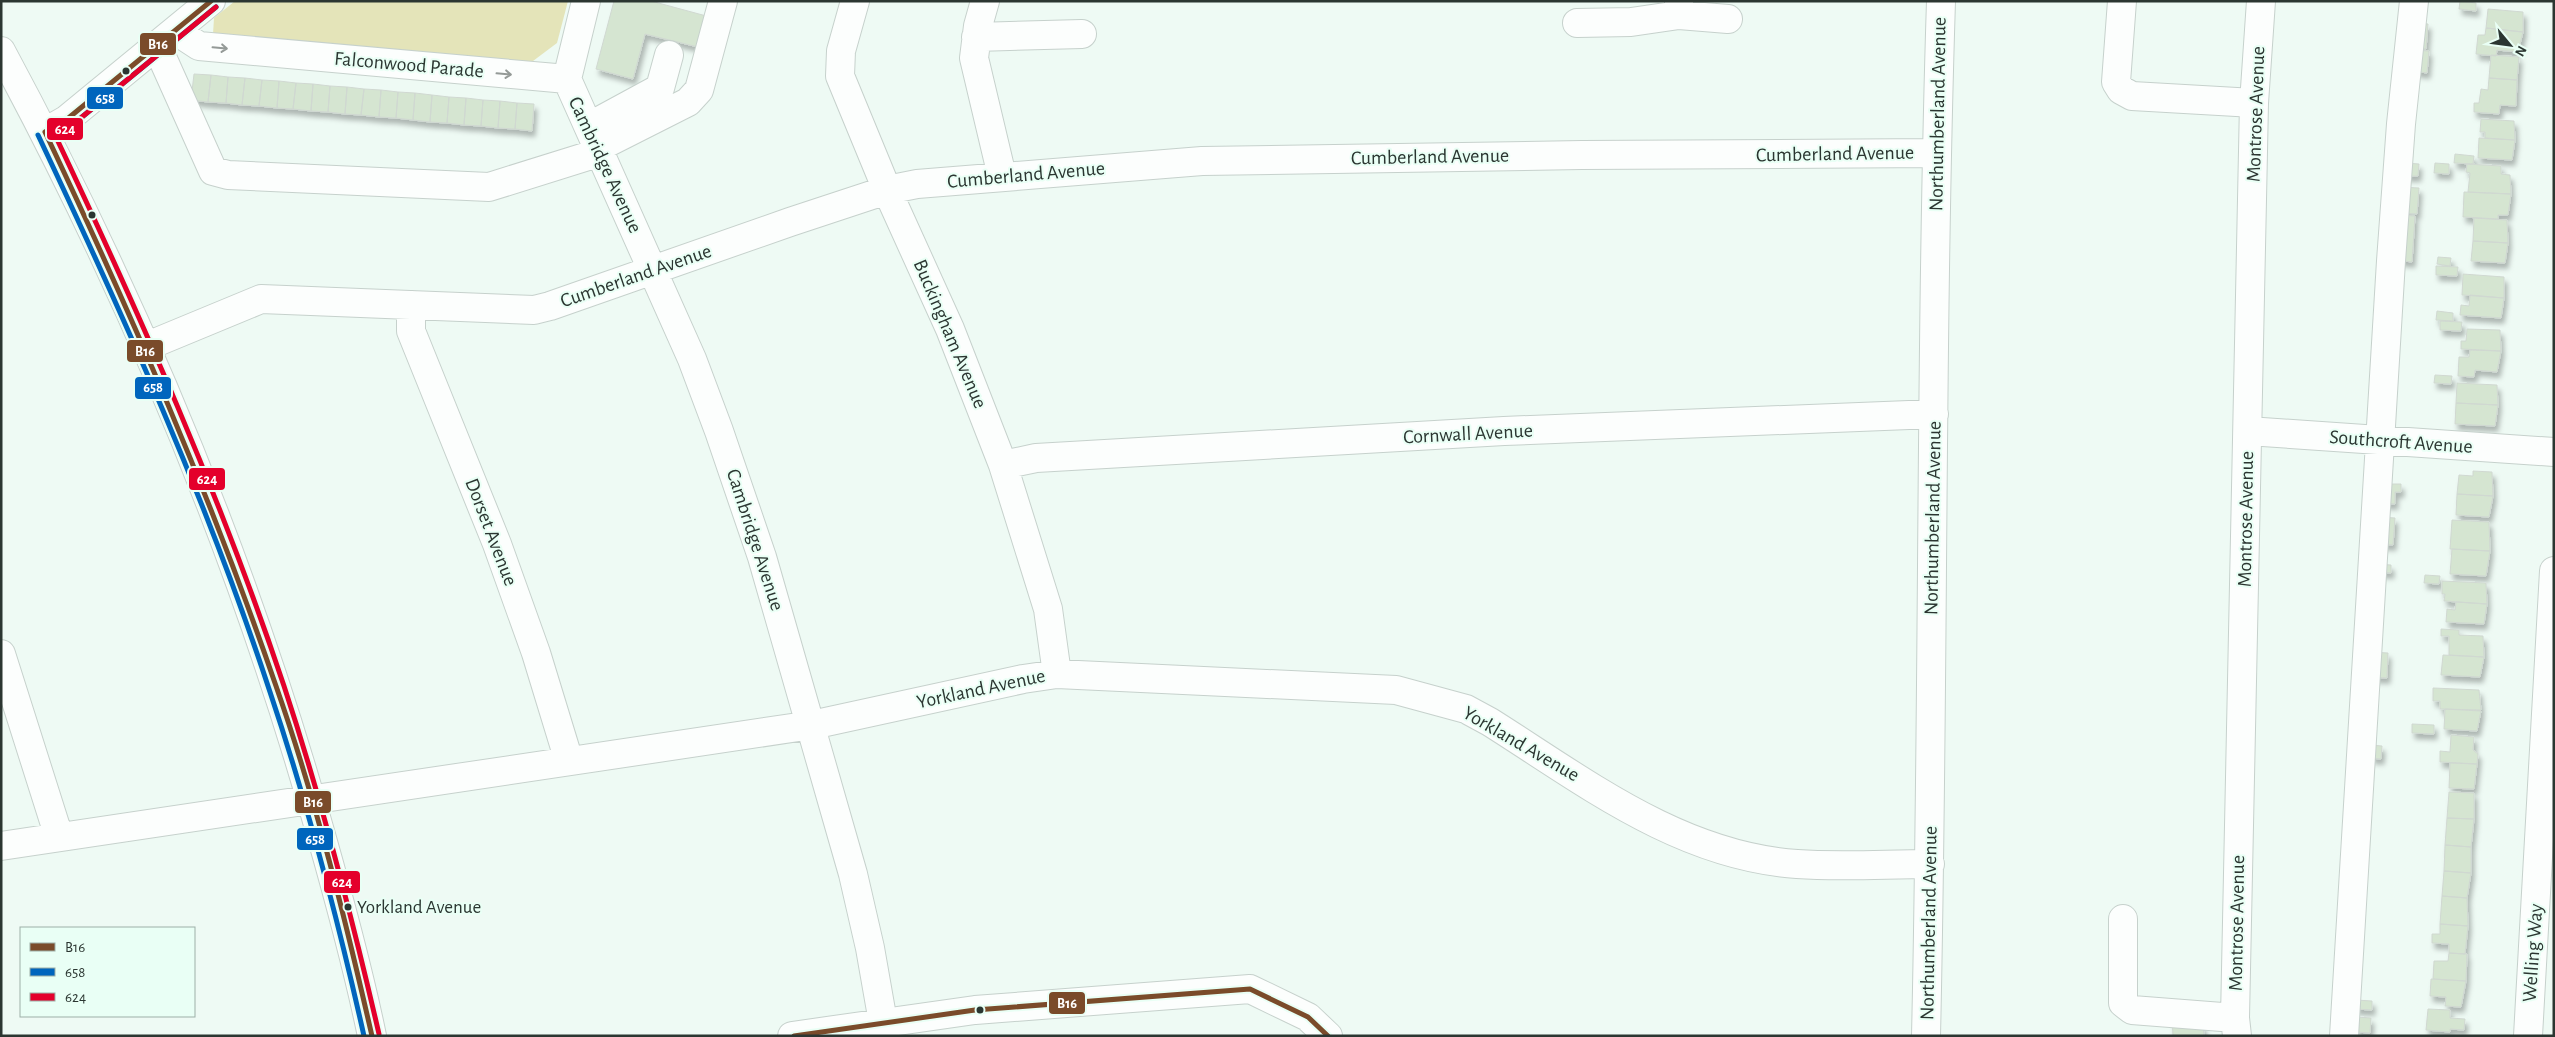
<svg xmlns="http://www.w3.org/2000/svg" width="2555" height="1037" font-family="'Alegreya Sans',sans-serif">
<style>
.green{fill:#e4e4b9}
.building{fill:#d5e5d1;stroke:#d0d8d1;filter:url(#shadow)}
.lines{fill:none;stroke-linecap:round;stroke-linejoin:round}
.minor-casing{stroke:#c6d1cc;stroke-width:30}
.minor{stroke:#fcfefd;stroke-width:28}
.bus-1-casing{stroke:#e9fff5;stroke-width:9}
.bus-2-casing{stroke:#e9fff5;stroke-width:9}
.bus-3-casing{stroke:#e9fff5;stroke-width:9}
.bus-1{stroke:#7a4b2a;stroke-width:5}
.bus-2{stroke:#0065bd;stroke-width:5}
.bus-3{stroke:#e4002b;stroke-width:5}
.oneway{stroke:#949a97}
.bus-dot{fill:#2b3631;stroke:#e9fff5;stroke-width:2}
.labels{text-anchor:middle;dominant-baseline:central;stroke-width:4;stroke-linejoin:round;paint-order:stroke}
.bus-label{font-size:19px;fill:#2b3631;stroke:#e9fff5;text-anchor:start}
.street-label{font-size:20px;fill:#2b3631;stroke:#e9fff5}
.line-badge{stroke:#e9fff5;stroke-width:2}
.badge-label{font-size:14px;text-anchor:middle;font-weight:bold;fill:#fff}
</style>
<defs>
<filter id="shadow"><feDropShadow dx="3" dy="5.5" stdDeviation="2.5" flood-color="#0004"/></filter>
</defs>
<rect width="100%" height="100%" fill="#eefaf4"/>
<path class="green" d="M235 1H568L557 43 529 64 213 34 214 18Z"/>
<path class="building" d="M614 1H651L710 17 702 48 645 34 633 79 596 69Z
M2460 1 2476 3V11L2459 9Z
M2488 9 2523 12V32L2486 28Z
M2416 23 2428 24 2426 49 2414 48Z
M2486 28 2523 32 2518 52 2497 50 2496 56 2476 54 2478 35H2485Z
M2415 50 2429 51 2427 73 2413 71Z
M2491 55 2519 57 2517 80 2489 78Z
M194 74 211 75 208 102 191 100Z
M211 75 228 77 226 103 208 102Z
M228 77 245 78 242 105 226 103Z
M245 78 262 80 259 106 242 105Z
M2489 78 2517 80 2516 106 2500 105 2499 114 2474 112V103H2479L2481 89 2488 90Z
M262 80 279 81 277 108 259 106Z
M279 81 296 83 293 109 277 108Z
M296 83 313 84 311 111 293 109Z
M313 84 330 86 328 112 311 111Z
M330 86 347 87 345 114 328 112Z
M347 87 364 89 361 115 345 114Z
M364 89 381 90 379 117 361 115Z
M381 90 398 92 396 118 379 117Z
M398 92 415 93 413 120 396 118Z
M415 93 432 95 430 122 413 120Z
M432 95 449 97 447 123 430 122Z
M449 97 466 98 464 125 447 123Z
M466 98 483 100 481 126 464 125Z
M483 100 500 101 498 128 481 126Z
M500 101 517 103 515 129 498 128Z
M517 103 534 104 532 131 515 129Z
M2481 119 2514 121 2515 140 2485 138V132H2480Z
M2479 138 2515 140 2512 160 2478 158Z
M2455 154 2474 156 2473 164 2454 163Z
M2406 163 2419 164 2418 176H2405Z
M2435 163 2449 164V174L2434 173Z
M2467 164 2501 166V174L2510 175 2511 194 2468 192 2470 173 2466 172Z
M2401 187 2419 188 2417 214 2400 213Z
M2464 192 2511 194 2508 215H2498V219L2463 217Z
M2400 215 2415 216 2412 262 2397 260Z
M2474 218 2507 220 2508 243 2473 241Z
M2473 241 2508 243 2505 263 2471 261Z
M2438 257 2451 258 2450 266 2437 264Z
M2436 266 2458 267 2457 276 2436 275Z
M2463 274 2504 277V298L2462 295Z
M2470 295 2504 298 2501 318 2460 315 2461 305 2469 306Z
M2437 311 2453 313V321L2436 320Z
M2440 321 2462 322 2461 331 2440 330Z
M2467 329 2500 330 2501 351 2461 349V341H2466Z
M2470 350 2501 351 2497 372 2475 370 2474 377 2458 376 2459 357H2469Z
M2435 375 2452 376 2451 384 2434 383Z
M2457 383 2497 385 2498 405 2456 403Z
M2456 403 2498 405 2495 426 2455 424Z
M2473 471 2492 472 2493 496 2457 494 2459 475 2473 476Z
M2390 484H2401V492H2395V504L2380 503Z
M2457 494 2493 496 2489 517 2456 515Z
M2380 517 2395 518 2393 545 2378 544Z
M2452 520 2489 522 2490 551 2450 549Z
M2452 549 2490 551 2486 576 2450 574Z
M2376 564 2391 565V573L2376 572Z
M2425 575 2440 576 2439 584 2424 583Z
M2442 581 2486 583 2487 604 2444 601 2445 594H2442Z
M2456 602 2487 604 2484 624 2446 622 2447 609 2455 610Z
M2441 629 2459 630V635L2483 636 2484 657 2449 655V636H2441Z
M2371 652 2388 653 2387 678 2369 677Z
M2443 655 2484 657 2480 677 2441 675Z
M2433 688 2479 690 2481 710 2440 709V701H2433Z
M2445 709 2481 711 2477 731 2444 729Z
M2412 724 2434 725V734L2412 733Z
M2451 735 2474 737 2473 750 2478 754 2477 764 2440 762V751L2450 752Z
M2371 745 2382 746 2381 759 2371 758Z
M2450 763 2477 764 2474 789 2449 788Z
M2449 792 2474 793V819L2447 818Z
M2447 818 2474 819 2471 847 2445 845Z
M2445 845 2471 847V873L2444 871Z
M2444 871 2471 873 2467 898 2442 896Z
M2442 896 2467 898 2468 926 2440 924Z
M2440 924 2468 926 2465 954 2449 953V944L2432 943V934H2440Z
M2449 953 2467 954 2466 981 2433 979 2434 961H2448Z
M2431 979 2466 981 2461 1007 2445 1006 2446 997 2430 996Z
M2356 1000 2372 1001V1010L2355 1009Z
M2428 1009 2450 1010V1018L2465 1019 2464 1030 2450 1029V1032L2426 1030Z
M2357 1017 2371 1018 2370 1033 2356 1032Z
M2172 1019 2203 1025 2204 1036H2173Z"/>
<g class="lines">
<g class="minor-casing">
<path id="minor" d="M586 1 567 79 692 359 719 431 762 557 853 874 870 948 883 1022
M855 1 841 51 840 76 887 190 950 329 1003 465 1048 609 1057 674
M985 1 978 26 974 58 1002 176
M1679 1V15L1728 19
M2122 1 2116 82 2121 90 2132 96 2254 103
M1577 23 1631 22 1679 15
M176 31 199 46 567 79
M976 37 1082 34
M157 46 213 171 228 175 489 187 601 152
M1 51C135 300 245 563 321 835 340 902 358 968 372 1036
M590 126 660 88 669 55
M45 132 66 120 211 1
M599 147 688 102 699 90 723 1
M411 305V331L497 544 536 653 569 761
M145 347 261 299 534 310 550 306 790 222 887 190 917 184 1202 161 1582 155 1936 153
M2248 431 2554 452
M1003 465 1036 458 1504 431 1934 414
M1 654 59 837
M1 846 812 725 1023 679 1057 674 1396 690 1466 709 1490 722C1585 782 1680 856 1797 864 1841 867 1886 864 1930 864
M2123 919V1003L2132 1010 2235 1018
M792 1036 975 1010 1250 989 1308 1017 1328 1036
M1926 1036C1934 691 1930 346 1941 1
M2237 1036 2235 1018 2254 103 2261 1
M2344 1036 2391 261 2401 124 2414 1
M2528 1036 2554 571"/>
</g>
<use href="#minor" class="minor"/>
<g class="bus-1-casing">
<path id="bus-1" d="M45 132C131 313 211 496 276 686 316 800 345 918 372 1036
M45 132 66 120 211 1
M794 1036 975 1010 1250 989 1308 1017 1328 1036"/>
</g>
<g class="bus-2-casing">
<path id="bus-2" d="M38 135C124 317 207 500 270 692 308 805 338 920 364 1036
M49 139 71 126 216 7"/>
</g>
<g class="bus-3-casing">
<path id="bus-3" d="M216 7 71 126 55 135C140 315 221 497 284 686 322 801 352 917 379 1034"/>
</g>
<use href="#bus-1" class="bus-1"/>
<use href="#bus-2" class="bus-2"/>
<use href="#bus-3" class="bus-3"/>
</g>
<defs><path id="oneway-shaft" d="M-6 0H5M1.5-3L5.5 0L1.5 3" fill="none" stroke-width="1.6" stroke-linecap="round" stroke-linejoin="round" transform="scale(1.25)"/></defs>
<g class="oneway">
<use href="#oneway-shaft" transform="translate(220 48) rotate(5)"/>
<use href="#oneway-shaft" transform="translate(504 74) rotate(5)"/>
</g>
<g class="bus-dot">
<circle cx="126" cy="71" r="4.5"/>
<circle cx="92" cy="215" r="4.5"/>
<circle cx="348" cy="907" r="4.5"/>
<circle cx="980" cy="1010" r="4.5"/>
</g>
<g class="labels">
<g class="bus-label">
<text x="357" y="907">Yorkland Avenue</text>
</g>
<g class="street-label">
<text transform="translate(409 65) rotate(5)">Falconwood Parade</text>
<text transform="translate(1938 114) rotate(-89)">Northumberland Avenue</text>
<text transform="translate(2256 114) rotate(-88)">Montrose Avenue</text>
<text transform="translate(1835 154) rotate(-1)">Cumberland Avenue</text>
<text transform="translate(1430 157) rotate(-1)">Cumberland Avenue</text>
<text transform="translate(605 165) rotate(65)">Cambridge Avenue</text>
<text transform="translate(1026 175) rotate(-5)">Cumberland Avenue</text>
<text transform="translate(636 276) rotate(-19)">Cumberland Avenue</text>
<text transform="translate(950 334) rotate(67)">Buckingham Avenue</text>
<text transform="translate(1468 434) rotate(-3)">Cornwall Avenue</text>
<text transform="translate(2401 442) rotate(4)">Southcroft Avenue</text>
<text transform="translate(1933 518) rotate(-89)">Northumberland Avenue</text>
<text transform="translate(2246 519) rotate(-89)">Montrose Avenue</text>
<text transform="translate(491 532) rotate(69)">Dorset Avenue</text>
<text transform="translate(755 540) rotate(72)">Cambridge Avenue</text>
<text transform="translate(981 689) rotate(-12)">Yorkland Avenue</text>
<text transform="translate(1521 744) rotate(30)">Yorkland Avenue</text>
<text transform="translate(1929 923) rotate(-89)">Northumberland Avenue</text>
<text transform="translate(2237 923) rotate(-89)">Montrose Avenue</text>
<text transform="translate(2533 953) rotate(-86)">Welling Way</text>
</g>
</g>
<g class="line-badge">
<rect x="139" y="32" width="38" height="24" rx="5" fill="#7a4b2a"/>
<rect x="86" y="86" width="38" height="24" rx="5" fill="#0065bd"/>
<rect x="46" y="117" width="38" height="24" rx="5" fill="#e4002b"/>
<rect x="126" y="339" width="38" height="24" rx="5" fill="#7a4b2a"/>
<rect x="134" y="376" width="38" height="24" rx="5" fill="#0065bd"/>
<rect x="188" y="467" width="38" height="24" rx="5" fill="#e4002b"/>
<rect x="294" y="790" width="38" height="24" rx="5" fill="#7a4b2a"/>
<rect x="296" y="827" width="38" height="24" rx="5" fill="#0065bd"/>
<rect x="323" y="870" width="38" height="24" rx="5" fill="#e4002b"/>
<rect x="1048" y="991" width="38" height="24" rx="5" fill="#7a4b2a"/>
</g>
<g class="badge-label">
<text x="158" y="49">B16</text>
<text x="105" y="103">658</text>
<text x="65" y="134">624</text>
<text x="145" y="356">B16</text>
<text x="153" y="392">658</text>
<text x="207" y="484">624</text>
<text x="313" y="807">B16</text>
<text x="315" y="844">658</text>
<text x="342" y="887">624</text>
<text x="1067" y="1008">B16</text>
</g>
<rect width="2555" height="1037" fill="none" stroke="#2b3631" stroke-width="5"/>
<rect x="20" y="927" width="175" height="90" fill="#e9fff5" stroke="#9dafa7"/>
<rect x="30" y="943" width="25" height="8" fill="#7a4b2a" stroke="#9dafa7"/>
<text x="65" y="952" font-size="15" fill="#2b3631">B16</text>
<rect x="30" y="968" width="25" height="8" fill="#0065bd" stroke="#9dafa7"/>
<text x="65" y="977" font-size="15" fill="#2b3631">658</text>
<rect x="30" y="993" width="25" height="8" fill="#e4002b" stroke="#9dafa7"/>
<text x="65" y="1002" font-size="15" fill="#2b3631">624</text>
<g transform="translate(2510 45) rotate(119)" stroke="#e9fff5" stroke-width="4" paint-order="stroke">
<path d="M0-4L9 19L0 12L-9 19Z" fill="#2b3631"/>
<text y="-8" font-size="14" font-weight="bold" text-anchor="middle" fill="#2b3631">N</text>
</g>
</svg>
